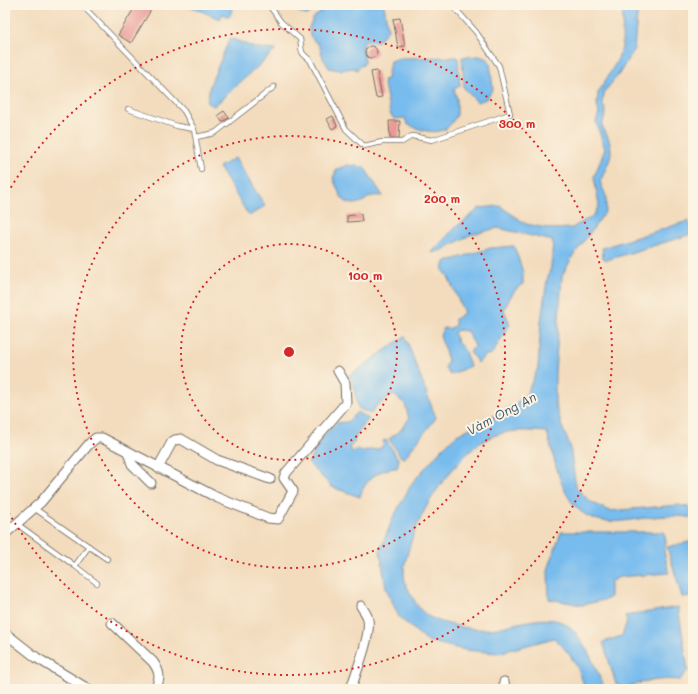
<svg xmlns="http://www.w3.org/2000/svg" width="698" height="694" font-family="Mali,sans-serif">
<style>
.water{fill:#78bcee;stroke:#52748c}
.building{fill:#ea9996}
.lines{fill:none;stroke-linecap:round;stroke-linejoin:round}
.lane-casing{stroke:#71695e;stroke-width:6}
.street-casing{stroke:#71695e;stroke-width:11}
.lane{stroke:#fff;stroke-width:4.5}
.street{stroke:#fff;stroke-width:9}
.ring{fill:none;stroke:#d62828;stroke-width:2;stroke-dasharray:2 4}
.labels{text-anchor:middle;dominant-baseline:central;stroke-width:4;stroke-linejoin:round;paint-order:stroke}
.water-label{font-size:13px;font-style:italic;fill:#425666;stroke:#fcf5e5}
.centre{fill:#d62828;stroke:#fcf5e5;stroke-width:2}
.ring-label{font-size:12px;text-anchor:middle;font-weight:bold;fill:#d62828;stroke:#fcf5e5;stroke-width:4;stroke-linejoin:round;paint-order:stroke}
</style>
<rect width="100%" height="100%" fill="#fcf5e5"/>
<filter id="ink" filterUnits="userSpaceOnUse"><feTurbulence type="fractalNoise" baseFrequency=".025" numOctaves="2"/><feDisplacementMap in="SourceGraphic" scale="8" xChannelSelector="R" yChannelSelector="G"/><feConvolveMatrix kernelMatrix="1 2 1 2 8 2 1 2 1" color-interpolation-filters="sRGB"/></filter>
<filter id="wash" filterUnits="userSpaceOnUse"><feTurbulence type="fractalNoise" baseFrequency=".012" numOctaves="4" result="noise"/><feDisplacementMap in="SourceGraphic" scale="16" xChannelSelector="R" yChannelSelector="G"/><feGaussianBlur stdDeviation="0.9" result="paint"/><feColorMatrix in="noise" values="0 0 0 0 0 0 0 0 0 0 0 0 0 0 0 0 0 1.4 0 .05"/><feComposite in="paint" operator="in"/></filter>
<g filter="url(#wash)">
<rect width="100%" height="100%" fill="#f3dcbd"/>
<path class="water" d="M187 5H235L229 17 222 14 220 19Z
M295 5H322L307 15 300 13Z
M331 5H384L388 30 377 42 365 41 362 47 365 60 363 65 360 66 357 70 354 68 340 70 329 68 323 58 319 45 314 41 310 35 309 27 314 17Z
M623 5H638L634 49 619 74 605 91 602 102 606 112 602 126C617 151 611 157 600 182L606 196V211L573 256 562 276 555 373V403L562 427 570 446 576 488 591 502 609 511 679 505 693 508V518C669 513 647 518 623 521 564 528 559 475 547 432 511 429 490 430 464 457 434 488 414 522 405 564 402 580 406 585 413 598 420 613 429 618 445 623 460 627 474 630 490 629 511 627 547 611 567 625 584 637 596 669 604 687V689H585C578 665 572 655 554 638L498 653 465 650 427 641 399 617 386 588 380 551 392 520 412 483 439 452 455 436 514 405 527 393 538 368 541 321 547 280 551 267 553 241 498 228 470 235 442 250 431 253 455 228 480 208 500 206 526 224 551 229 572 228 594 215 599 205 594 177 605 149 596 122 599 113 597 105 598 93 617 61 622 48Z
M230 38 255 48 276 50 214 106 207 103 210 85Z
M479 56 488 59 490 63 493 89 486 99 477 102 464 88 462 57Z
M458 57 460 86 454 89 457 99V115C454 119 451 125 447 128 436 136 417 129 407 124L405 118 394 119 390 113 383 80 387 79 390 61 400 58Z
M235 158 265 206 249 216 219 167Z
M348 165 364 167 383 196C379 196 373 195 370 197 367 198 365 201 362 202 343 210 339 192 333 178L337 169Z
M688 221 693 230 692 234 607 260 603 258 602 248Z
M514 246 523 272V284C513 289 509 300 504 310L510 324 492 354 486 355 478 363 470 352 475 346 467 331 458 330 454 333 457 342 464 349 470 366 450 375 445 368 448 360 440 336 443 328 450 329 455 325V319L464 313 448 276 443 270 445 262 491 248Z
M405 336 436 418 404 458 401 457 389 439 400 431 409 419 405 404 394 395 376 406 371 414 358 408 353 381 349 376Z
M357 412 369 419 362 426 354 440 355 442 349 447 352 452 358 449 360 451 379 449 384 444 383 441 386 440 399 460 397 468C380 468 364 480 360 497L332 487 308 463 322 438 330 429 337 423 347 422Z
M561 532H664L666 542 664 551 669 573 619 577 610 582V596L608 599 582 605 549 599 548 570Z
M693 541V596L682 597 667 547Z
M678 607 688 670 680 680C661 678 643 681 625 688L616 684 603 642 622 636 627 621 625 616Z"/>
<g id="blocks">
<path class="building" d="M136 5H154L131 43 118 35Z
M400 18 405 46 398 47 393 19Z
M365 52a6 6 0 1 1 12 0a6 6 0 1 1-12 0Z
M377 71 382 97 376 98 371 72Z
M224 111 229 118 222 122 218 115Z
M333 116 337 126 332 129 327 119Z
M389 121H400L399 138H390Z
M361 214 362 221 347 222V216Z"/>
</g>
</g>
<g filter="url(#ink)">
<use href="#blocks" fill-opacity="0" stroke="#71695e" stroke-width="1"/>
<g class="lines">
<g class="lane-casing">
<path id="lane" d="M82 5 184 111 194 129 201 169
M269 5 281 22 300 39C303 53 298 50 310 60L346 129 364 146 382 142H402L412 136 432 140 510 114 499 66 476 32 452 5
M128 109 177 126 194 129
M196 137 215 133 274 87
M34 508 107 559
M17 524 75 566 89 546
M75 566 97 583
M47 688 48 689"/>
</g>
<g class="street-casing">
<path id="street" d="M128 452 132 464 151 483
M158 468 172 442 175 440 181 439 217 460 270 479
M5 534 41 502 89 444 96 438H102L218 498 268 518 278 519 293 491 284 478 286 473 346 403 345 383 338 371
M112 623 153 662C160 672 161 678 155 689
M5 633 37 658 88 689
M504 682 505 689
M351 689C356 672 371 636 368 620 368 615 363 610 361 606"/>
</g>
<use href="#lane" class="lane"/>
<use href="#street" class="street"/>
</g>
</g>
<g class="ring">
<circle cx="289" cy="352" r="108"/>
<circle cx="289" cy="352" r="216"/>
<path d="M5 198A323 323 0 1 1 5 506"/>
</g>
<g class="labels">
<g class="water-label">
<text transform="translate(501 413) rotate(-28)">Vàm Ong An</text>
</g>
</g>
<circle cx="289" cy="352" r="6" class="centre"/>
<g class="ring-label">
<text x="517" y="128">300 m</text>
<text x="442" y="203">200 m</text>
<text x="365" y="280">100 m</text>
</g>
<rect width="698" height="694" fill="none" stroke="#fcf5e5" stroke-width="20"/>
</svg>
